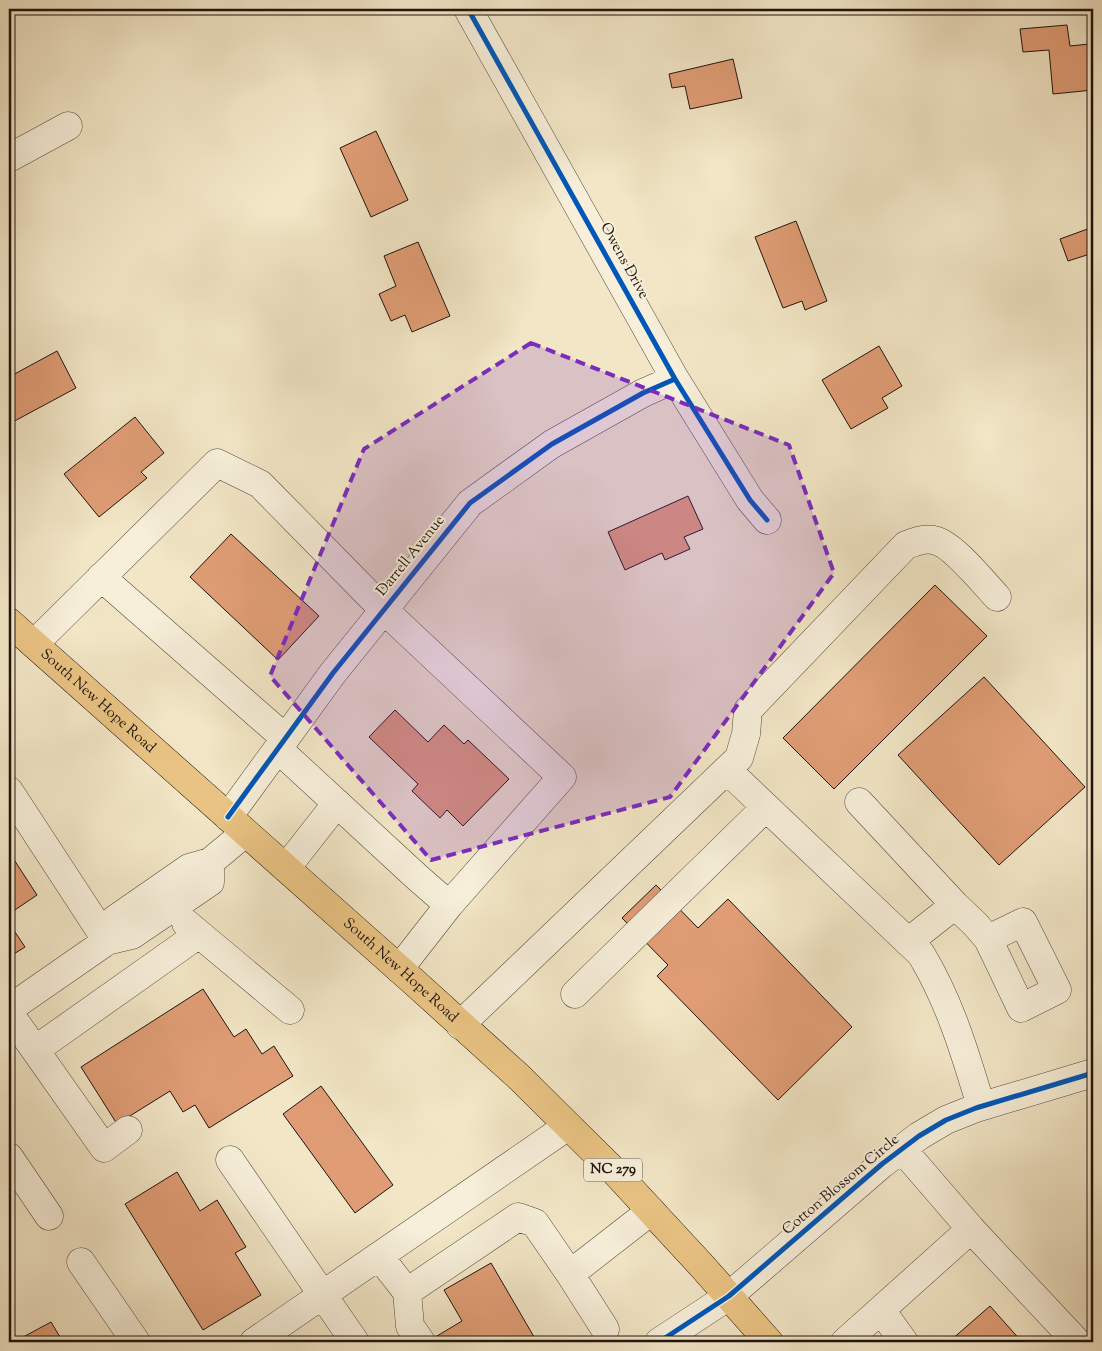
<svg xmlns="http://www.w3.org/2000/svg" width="1102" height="1351" font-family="'Sorts Mill Goudy',serif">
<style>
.building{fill:#e09d75;stroke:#1f130e}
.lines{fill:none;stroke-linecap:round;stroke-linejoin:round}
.minor-casing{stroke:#54483c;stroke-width:29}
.major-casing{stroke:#1f130e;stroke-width:29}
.minor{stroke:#f7efda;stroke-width:28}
.major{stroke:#e9c383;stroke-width:28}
.cycleway-casing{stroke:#f7efda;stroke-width:8}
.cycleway{stroke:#0057b8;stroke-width:5}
.marked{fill:#7b2cbf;fill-opacity:0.2;stroke:#7b2cbf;stroke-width:4;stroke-dasharray:10 6;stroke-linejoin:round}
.labels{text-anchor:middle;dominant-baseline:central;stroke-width:4;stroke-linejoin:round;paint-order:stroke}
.shield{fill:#f7efda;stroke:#60554b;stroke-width:1}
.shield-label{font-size:14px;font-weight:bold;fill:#1f130e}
.street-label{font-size:15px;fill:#1f130e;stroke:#f7efda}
</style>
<rect width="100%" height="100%" fill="#f2e6c6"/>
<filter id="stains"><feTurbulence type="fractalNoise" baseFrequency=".004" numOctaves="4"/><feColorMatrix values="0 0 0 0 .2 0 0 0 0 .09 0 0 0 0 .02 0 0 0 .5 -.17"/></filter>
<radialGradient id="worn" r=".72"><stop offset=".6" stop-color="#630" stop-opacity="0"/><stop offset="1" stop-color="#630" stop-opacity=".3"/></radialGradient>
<path class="building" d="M1067 25 1070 46 1089 44 1093 90 1053 94 1049 50 1023 52 1020 29Z
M733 59 742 98 690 109 685 86 672 88 669 74Z
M376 131 408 200 371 217 340 148Z
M796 221 827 301 805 310 802 301 783 308 755 237Z
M1093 227V253L1068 261 1060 239Z
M418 242 450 316 412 332 405 315 391 321 379 294 396 286 384 256Z
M879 346 902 386 882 398 888 408 851 429 822 380Z
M57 351 76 388 9 424V377Z
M135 417 164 453 141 472 147 478 99 517 64 474Z
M688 496 703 529 684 537 690 549 665 560 662 553 625 570 608 532Z
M231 534 319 616 278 660 190 577Z
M935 585 987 636 834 789 783 738Z
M984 677 1085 787 999 865 898 755Z
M395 710 428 742 444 725 464 744 468 740 509 779 463 826 447 810 440 818 412 791 418 784 369 737Z
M9 852 37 895 9 914Z
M656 885 698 928 728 899 852 1027 778 1100 657 976 668 965 622 918Z
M9 923 25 947 9 957Z
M203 989 234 1037 246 1029 262 1054 274 1046 293 1076 209 1128 195 1105 183 1112 170 1091 117 1124 81 1067Z
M321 1086 393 1185 355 1213 283 1114Z
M177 1172 200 1211 217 1200 246 1247 235 1253 261 1295 203 1330 125 1204Z
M491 1263 537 1342H434L432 1339 462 1321 444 1290Z
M990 1306 1022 1342H951L950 1341Z
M51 1322 63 1342H14Z"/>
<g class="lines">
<g class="minor-casing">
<path id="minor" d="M468 9 675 379 750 500 767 520
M9 158 68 126
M101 577 285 738
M34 644 217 463 260 484 384 610 562 777 449 905 418 878 278 749
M727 770 921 954C950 1002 965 1053 981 1106
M9 791 107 941 9 1009
M859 802 955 905 908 942
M228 817 333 673 470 503 552 444 643 393 675 379
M210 862V882L132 935 107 941 114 920 189 868 210 862 245 833
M286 868 337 803
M955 905 975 924 988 939 1021 1008 1057 990 1023 922 988 939
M186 923 290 1010
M399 969 449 905
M575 994 766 807
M9 1013 104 1148 128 1130
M460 1025 739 758 746 734 748 710 906 545C915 542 924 538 933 540 951 542 984 583 997 597
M35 1050 199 934
M902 1149 971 1229 1077 1342
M9 1157 49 1216
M230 1160 355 1342
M379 1256 407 1292 518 1217 535 1223 570 1274 605 1329
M81 1262 136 1342
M570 1274 651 1211
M407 1292 410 1326 421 1342
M881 1310 904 1342
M254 1342 568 1126
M659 1342 729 1296 882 1164 919 1136 946 1120 976 1108 1093 1073
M845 1342 971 1229"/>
</g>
<g class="major-casing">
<g id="major">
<path id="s1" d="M9 622 414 982 519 1077 615 1172 702 1266 769 1342"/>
</g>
</g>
<use href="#minor" class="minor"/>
<use href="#major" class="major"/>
<g class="cycleway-casing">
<path id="cycleway" d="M468 9 675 379 750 500 767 520
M228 817 333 673 470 503 552 444 643 393 675 379
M659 1342 729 1296 882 1164 919 1136 946 1120 976 1108 1093 1073"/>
</g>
<use href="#cycleway" class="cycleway"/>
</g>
<path class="marked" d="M531 343 789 445 834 573 670 797 431 860 270 676 364 449Z"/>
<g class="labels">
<rect class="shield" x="584" y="1158.5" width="58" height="23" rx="4"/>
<g class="shield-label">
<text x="613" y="1170">NC 279</text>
</g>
<g class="street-label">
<text transform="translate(624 261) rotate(61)">Owens Drive</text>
<text transform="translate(411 556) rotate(-51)">Darrell Avenue</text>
<text stroke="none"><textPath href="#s1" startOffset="119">South New Hope Road</textPath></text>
<text stroke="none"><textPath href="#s1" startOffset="524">South New Hope Road</textPath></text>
<text transform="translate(841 1185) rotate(-40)">Cotton Blossom Circle</text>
</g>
</g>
<rect width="1102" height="1351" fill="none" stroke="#f2e6c6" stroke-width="30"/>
<rect x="10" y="10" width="1082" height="1331" fill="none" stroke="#1f130e" stroke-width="2.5"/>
<rect x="15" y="15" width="1072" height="1321" fill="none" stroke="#1f130e"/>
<rect width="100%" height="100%" filter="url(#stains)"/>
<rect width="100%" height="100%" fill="url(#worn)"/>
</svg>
